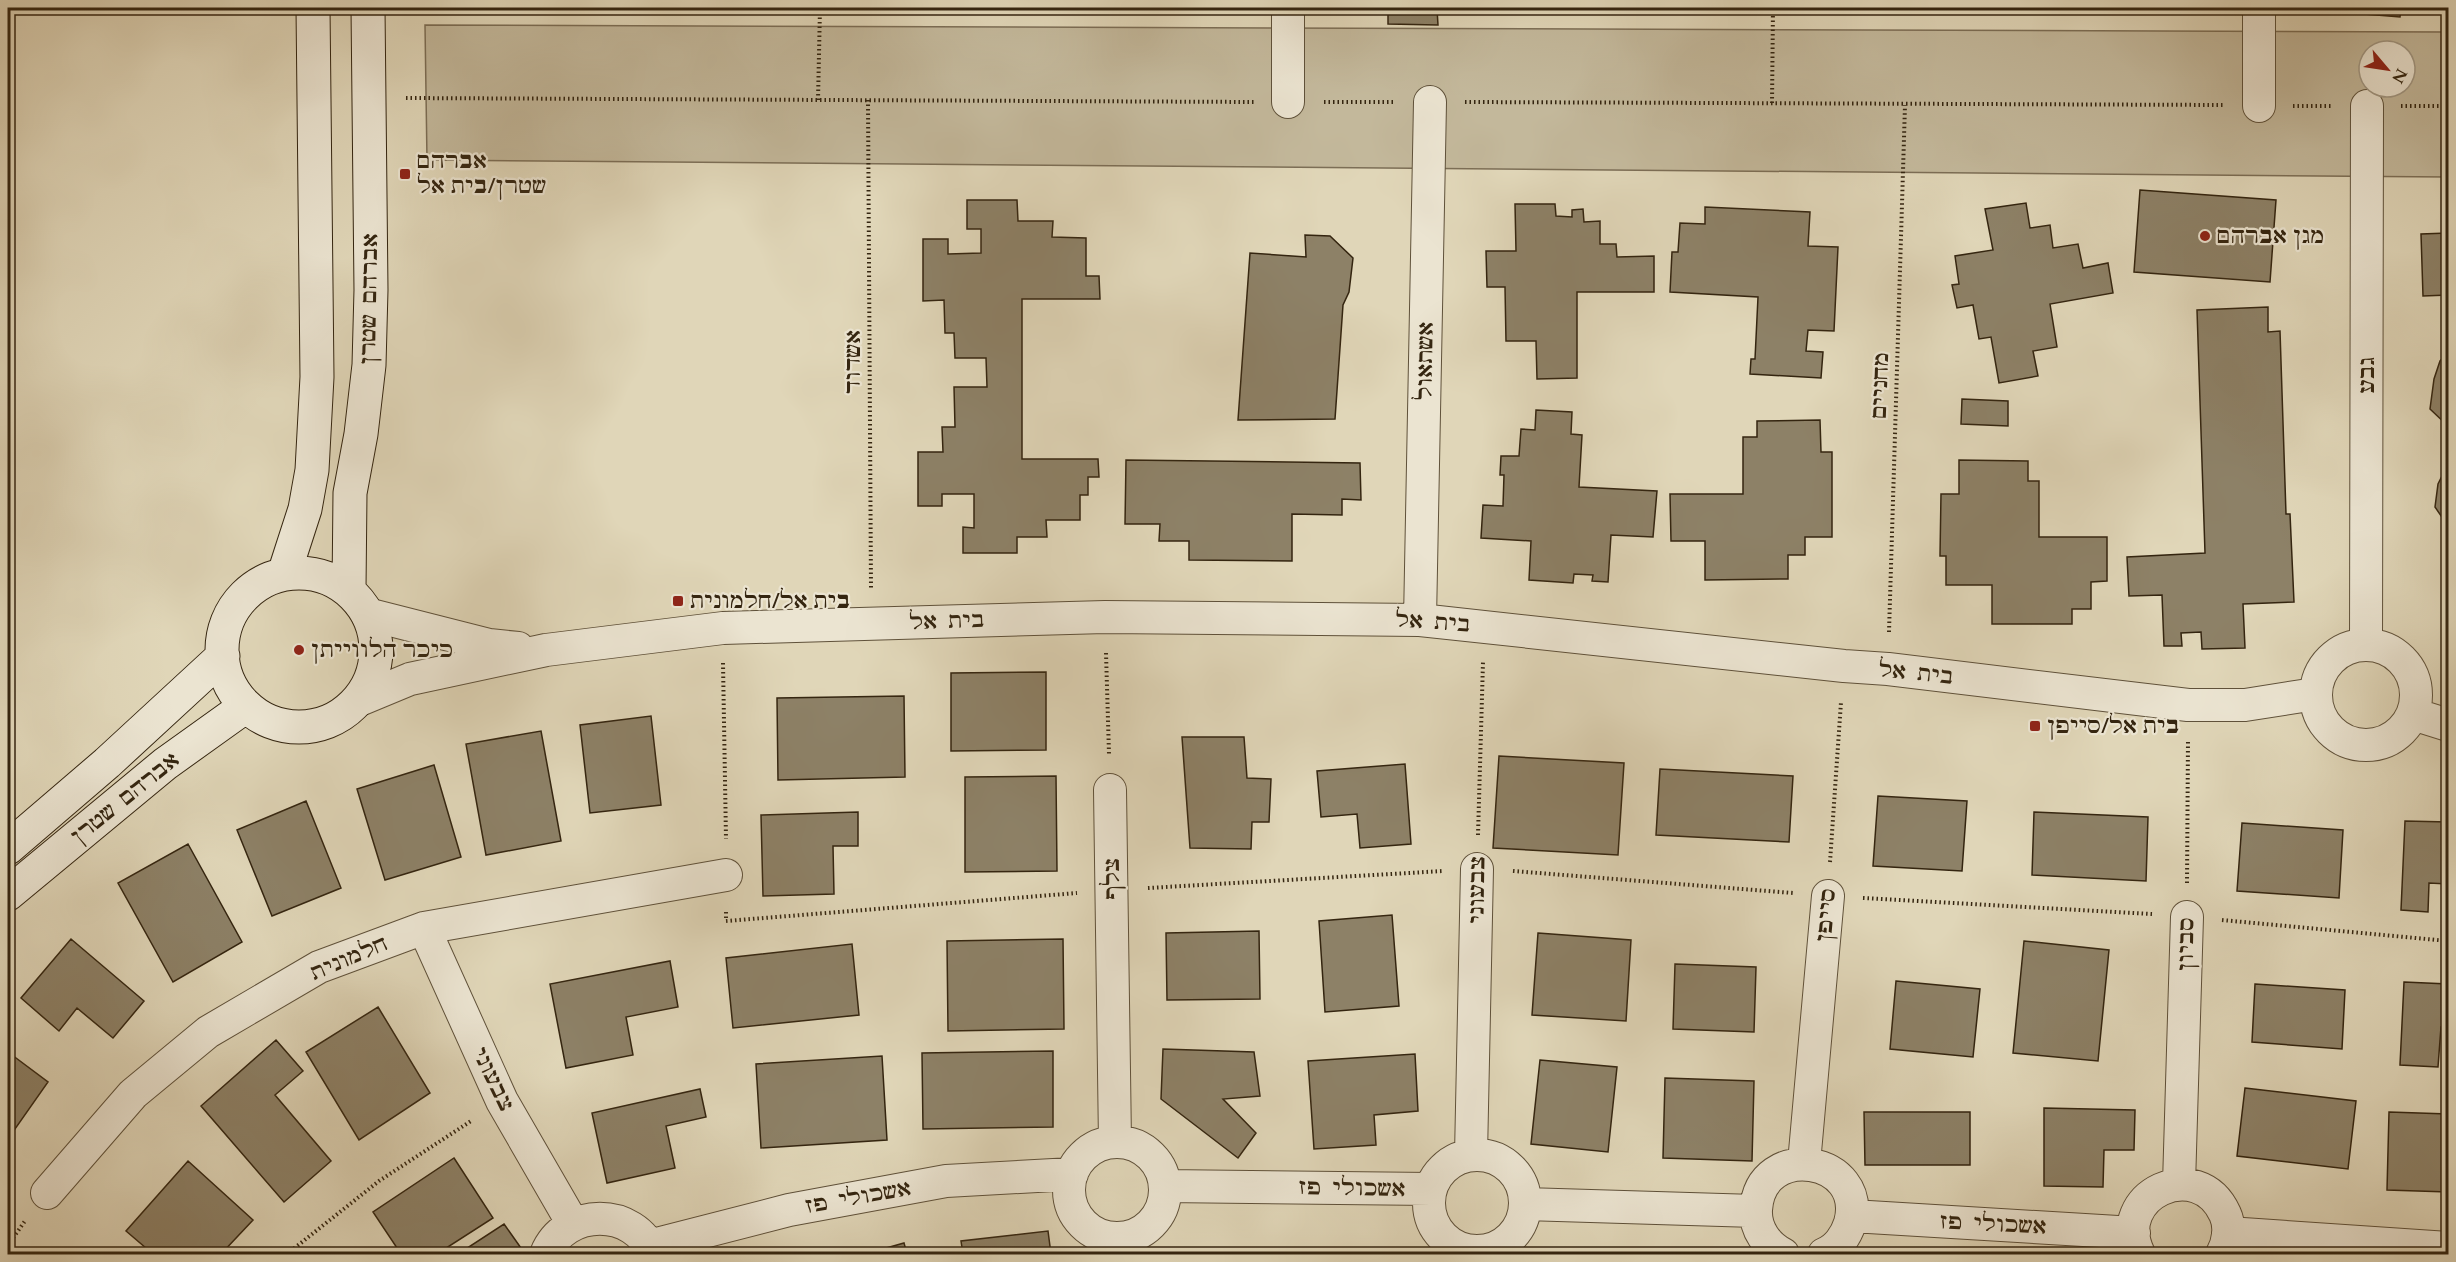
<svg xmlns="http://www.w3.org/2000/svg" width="2456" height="1262" font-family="Cardo,'Frank Ruhl Libre',serif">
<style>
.green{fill:#c3b89b;stroke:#7c6e56;stroke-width:1.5;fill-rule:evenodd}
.building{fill:#8d8167;stroke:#342510;stroke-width:1.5}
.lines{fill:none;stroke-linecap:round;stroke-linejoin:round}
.street-casing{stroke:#5f513a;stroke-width:34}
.secondary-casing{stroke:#342510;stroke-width:35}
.path{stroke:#342510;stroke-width:4;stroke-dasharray:1.5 3;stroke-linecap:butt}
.street{stroke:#ebe4d1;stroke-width:32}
.secondary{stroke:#ebe4d1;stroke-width:33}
.poi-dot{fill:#8f2418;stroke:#ebe4d1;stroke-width:2}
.labels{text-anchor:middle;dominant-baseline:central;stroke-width:4.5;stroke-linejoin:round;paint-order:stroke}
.poi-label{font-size:22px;font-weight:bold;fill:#342510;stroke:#ebe4d1;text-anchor:start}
.street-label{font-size:22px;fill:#342510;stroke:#ebe4d1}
</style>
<rect width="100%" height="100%" fill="#e0d6b8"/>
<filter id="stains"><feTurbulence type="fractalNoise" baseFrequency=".00333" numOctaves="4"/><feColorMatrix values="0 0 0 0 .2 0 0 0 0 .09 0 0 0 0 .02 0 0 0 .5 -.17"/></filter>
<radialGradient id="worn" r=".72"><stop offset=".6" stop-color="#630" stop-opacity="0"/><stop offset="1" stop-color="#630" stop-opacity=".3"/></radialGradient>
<path class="green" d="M425 25 2448 32V177L427 160ZM2369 51H2405V87H2369Z"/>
<path class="building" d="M443 8H614L613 14 443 12Z
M1388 8H1449L1437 9 1438 25 1388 24Z
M1997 8H2077V10Z
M2341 8H2401L2400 17 2340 12Z
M2140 190 2276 200 2270 282 2134 272Z
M967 200H1017L1018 221H1053L1052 237 1086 238V276H1099L1100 299H1022V459H1098L1099 477H1088V495H1080V520H1046L1047 537H1017V553H963V527L974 528V494H942V506H918V452H943L942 427H955L954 387H987L986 358H955L954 333H945L944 300 923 301V239H948V254L981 253V229H967Z
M2026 203 2030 228 2050 225 2053 248 2078 244 2083 268 2108 263 2113 293 2050 304 2057 347 2033 351 2038 376 1999 383 1991 337 1979 339 1973 305 1957 308 1952 285 1959 284 1955 256 1993 250 1985 209Z
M1515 204H1555L1556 216 1572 217V210L1583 209 1584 222 1600 221V244H1616L1617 257 1654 256V292H1577V378L1537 379 1536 341H1506L1505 287H1487L1486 251H1516Z
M1705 207 1810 212 1808 246 1838 247 1834 331 1808 330 1806 351 1823 352 1821 378 1750 374 1751 359H1755L1758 297 1670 292 1672 252H1678L1680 223 1705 224Z
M2448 233V295L2423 296 2421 234Z
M1305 235 1330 236 1353 258 1349 292 1343 305 1335 419 1238 420 1250 253 1306 257Z
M2268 307V332L2280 331 2286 514H2290L2294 602 2243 604 2245 648 2202 649 2201 632 2181 633 2182 646H2164L2162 595 2129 596 2127 557 2205 553 2197 310Z
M2448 353V426L2430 409 2434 379 2440 361Z
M1962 399 2008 401V426L1961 424Z
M1536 410 1572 412 1571 434 1582 435 1579 487 1657 491 1653 537 1611 535 1608 582 1592 581 1593 575 1574 574 1573 583 1529 580 1531 541 1481 538 1483 505 1503 506 1504 475H1500L1501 456H1519L1521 429 1535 430Z
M1820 420 1821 452H1832V537H1805V555H1788V579L1705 580V541H1671L1670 494H1743V437H1757V421Z
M1126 460 1360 463 1361 500 1342 499V515L1292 514V561L1189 560V541H1159L1160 524H1125Z
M1959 460 2028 461V481H2039V537H2107V581L2091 582V609H2072V624H1992V585H1946V556H1940L1941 494H1959Z
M2448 464V526L2435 507 2438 484Z
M1046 672V750L951 751V673Z
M904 696 905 777 778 780 777 698Z
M651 716 661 805 590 813 580 725Z
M541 731 561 841 486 855 466 744Z
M1182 737H1244L1247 778 1271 779 1269 822H1252L1251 849 1190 848Z
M1499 756 1624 763 1618 855 1493 848Z
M1405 764 1411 844 1360 848 1357 814 1321 817 1317 771Z
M434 765 461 857 385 880 357 789Z
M1660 769 1793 776 1789 842 1656 835Z
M1056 776 1057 871 965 872V777Z
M1878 796 1967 801 1962 871 1873 866Z
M306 801 341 888 272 916 237 830Z
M858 812V846H833L834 894 763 896 761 815Z
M2034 812 2148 817 2146 881 2032 875Z
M2405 821 2448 822V884L2429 883 2428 912 2401 910Z
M2242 823 2343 830 2339 898 2237 891Z
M188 844 242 942 173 982 118 883Z
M1392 915 1399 1006 1325 1012 1319 921Z
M1259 931 1260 999 1167 1000 1166 933Z
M1538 933 1631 940 1626 1021 1532 1015Z
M71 939 144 1001 113 1038 77 1008 59 1031 21 998Z
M1063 939 1064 1029 948 1031 947 941Z
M2024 941 2109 950 2098 1061 2013 1053Z
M852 944 859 1015 733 1028 726 958Z
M670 961 678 1007 626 1017 633 1055 566 1068 550 984Z
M1675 964 1756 967 1754 1032 1673 1029Z
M1896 981 1980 989 1973 1057 1890 1049Z
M2404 982 2448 984V1027H2441L2438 1067 2400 1065Z
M2255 984 2345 990 2342 1049 2252 1042Z
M378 1007 430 1093 359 1140 306 1052Z
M276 1040 303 1071 275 1095 331 1161 284 1202 201 1106Z
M1163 1049 1254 1052 1260 1096 1223 1099 1256 1133 1238 1158 1161 1099Z
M1053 1051V1127L923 1129 922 1053Z
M8 1052 48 1082 8 1139Z
M1415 1054 1418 1111 1374 1115 1376 1145 1314 1149 1308 1061Z
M882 1056 887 1140 761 1148 756 1064Z
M1540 1060 1617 1067 1608 1152 1531 1144Z
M1665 1078 1754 1081 1752 1161 1663 1158Z
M2245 1088 2356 1101 2348 1169 2237 1156Z
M700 1089 706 1117 666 1126 675 1168 607 1183 592 1113Z
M2044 1108 2135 1110 2134 1150H2104L2103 1187 2044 1186Z
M1864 1112H1970V1165H1865Z
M2389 1112 2448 1114V1192L2387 1190Z
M454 1158 493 1218 437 1254H401L373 1212Z
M188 1161 253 1220 221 1254H153L126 1231Z
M504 1224 521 1248 511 1254H458Z
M1048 1231 1051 1254H963L961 1241Z
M904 1243 907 1254H865Z"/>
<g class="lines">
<g class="street-casing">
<path id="street" d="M1288 102V8
M2259 106V8
M367 614 489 645 518 648
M1420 620 1430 102
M2366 644 2367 106
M2316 695a50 50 0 1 1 100 0a50 50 0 1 1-100 0Z
M357 701 410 679 546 650 723 628 1105 617 1420 620 1844 666 1888 669 2188 705H2245L2315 694
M2413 714 2448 725
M1110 790 1115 1142
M424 928 502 1101 573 1224
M1069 1190a48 48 0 1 1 96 0a48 48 0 1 1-96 0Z
M1429 1203a48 48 0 1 1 96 0a48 48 0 1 1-96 0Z
M1471 1155 1477 869
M1804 1163 1828 896
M2179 1184 2187 917
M1165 1186 1431 1189
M47 1193 133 1094 208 1032 319 967 424 928 726 875
M1525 1204 1755 1211
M1852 1216 2134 1233
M2228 1233 2448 1248
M649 1246 789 1210 946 1181 1072 1174
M546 1254C565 1207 635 1207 653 1254
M1783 1254C1767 1246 1755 1229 1756 1210 1760 1139 1868 1157 1850 1223 1846 1236 1837 1249 1824 1254
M2139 1254C2110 1195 2198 1154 2225 1214 2231 1227 2228 1243 2222 1254"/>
</g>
<g class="secondary-casing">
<path id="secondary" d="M222 650a77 77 0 1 1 154 0a77 77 0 1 1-154 0Z
M284 574 305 509 312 470 317 377 313 8
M349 590 350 493 361 434 369 365 371 290 368 8
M8 848 107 763 223 656
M8 894 165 764 246 706"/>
</g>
<path class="path" d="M406 98 1254 102
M818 100 820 8
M868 100 871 589
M1324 102H1395
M1465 102 2223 105
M1772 103 1773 8
M2293 106H2331
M2401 106H2448
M1889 632 1905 105
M1106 653 1109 754
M723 663 726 839
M1478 835 1483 662
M1830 862 1841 702
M1513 871 1793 893
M2187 883 2188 740
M1148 888 1443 871
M1863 898 2152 914
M726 912V921L1077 893
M2222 920 2448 941
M8 1245 25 1221
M287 1254 379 1181 471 1121"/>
<use href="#street" class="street"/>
<use href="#secondary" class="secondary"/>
</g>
<g class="poi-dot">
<rect x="399" y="168" width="12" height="12" rx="3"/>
<circle cx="2205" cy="236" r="6"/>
<rect x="672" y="595" width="12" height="12" rx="3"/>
<circle cx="299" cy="650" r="6"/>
<rect x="2029" y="720" width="12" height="12" rx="3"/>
</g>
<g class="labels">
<g class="poi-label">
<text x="417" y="161">אברהם<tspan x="417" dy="25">שטרן/בית אל</tspan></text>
<text x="2217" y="236">מגן אברהם</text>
<text x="690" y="601">בית אל/חלמונית</text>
<text x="311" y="650">כיכר הלווייתן</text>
<text x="2047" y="726">בית אל/סייפן</text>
</g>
<g class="street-label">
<text transform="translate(369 299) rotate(-89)">אברהם שטרן</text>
<text transform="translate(1425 361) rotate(-89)">אשתאול</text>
<text transform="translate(853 362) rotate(-90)">אשדוד</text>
<text transform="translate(2367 375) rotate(-90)">גבע</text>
<text transform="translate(1880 386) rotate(-88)">מחניים</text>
<text transform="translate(947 621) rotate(-2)">בית אל</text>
<text transform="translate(1433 622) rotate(4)">בית אל</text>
<text transform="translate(1916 673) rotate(6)">בית אל</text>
<text transform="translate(125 798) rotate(-39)">אברהם שטרן</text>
<text transform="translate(1112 879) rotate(-91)">צלף</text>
<text transform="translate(1477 890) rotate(-89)">צבעוני</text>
<text transform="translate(1826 915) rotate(-85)">סייפן</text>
<text transform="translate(2186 944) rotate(-89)">סביון</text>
<text transform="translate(349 958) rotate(-23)">חלמונית</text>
<text transform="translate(493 1079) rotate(64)">צבעוני</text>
<text transform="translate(1352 1188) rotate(1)">אשכולי פז</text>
<text transform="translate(858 1197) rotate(-10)">אשכולי פז</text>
<text transform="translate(1993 1224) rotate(3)">אשכולי פז</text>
</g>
</g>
<rect width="2456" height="1262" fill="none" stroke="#e0d6b8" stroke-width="30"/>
<rect x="9" y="9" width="2438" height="1244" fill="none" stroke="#342510" stroke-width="3"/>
<rect x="15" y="15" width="2426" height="1232" fill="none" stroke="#342510" stroke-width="1.5"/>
<g transform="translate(2387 69) rotate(119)"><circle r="28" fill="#ebe4d1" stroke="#a29884" stroke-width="1.5"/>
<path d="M0-4.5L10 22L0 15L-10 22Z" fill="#8f2418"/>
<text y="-9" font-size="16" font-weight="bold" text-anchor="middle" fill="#342510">N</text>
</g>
<rect width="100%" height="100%" filter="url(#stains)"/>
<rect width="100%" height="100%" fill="url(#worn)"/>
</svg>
